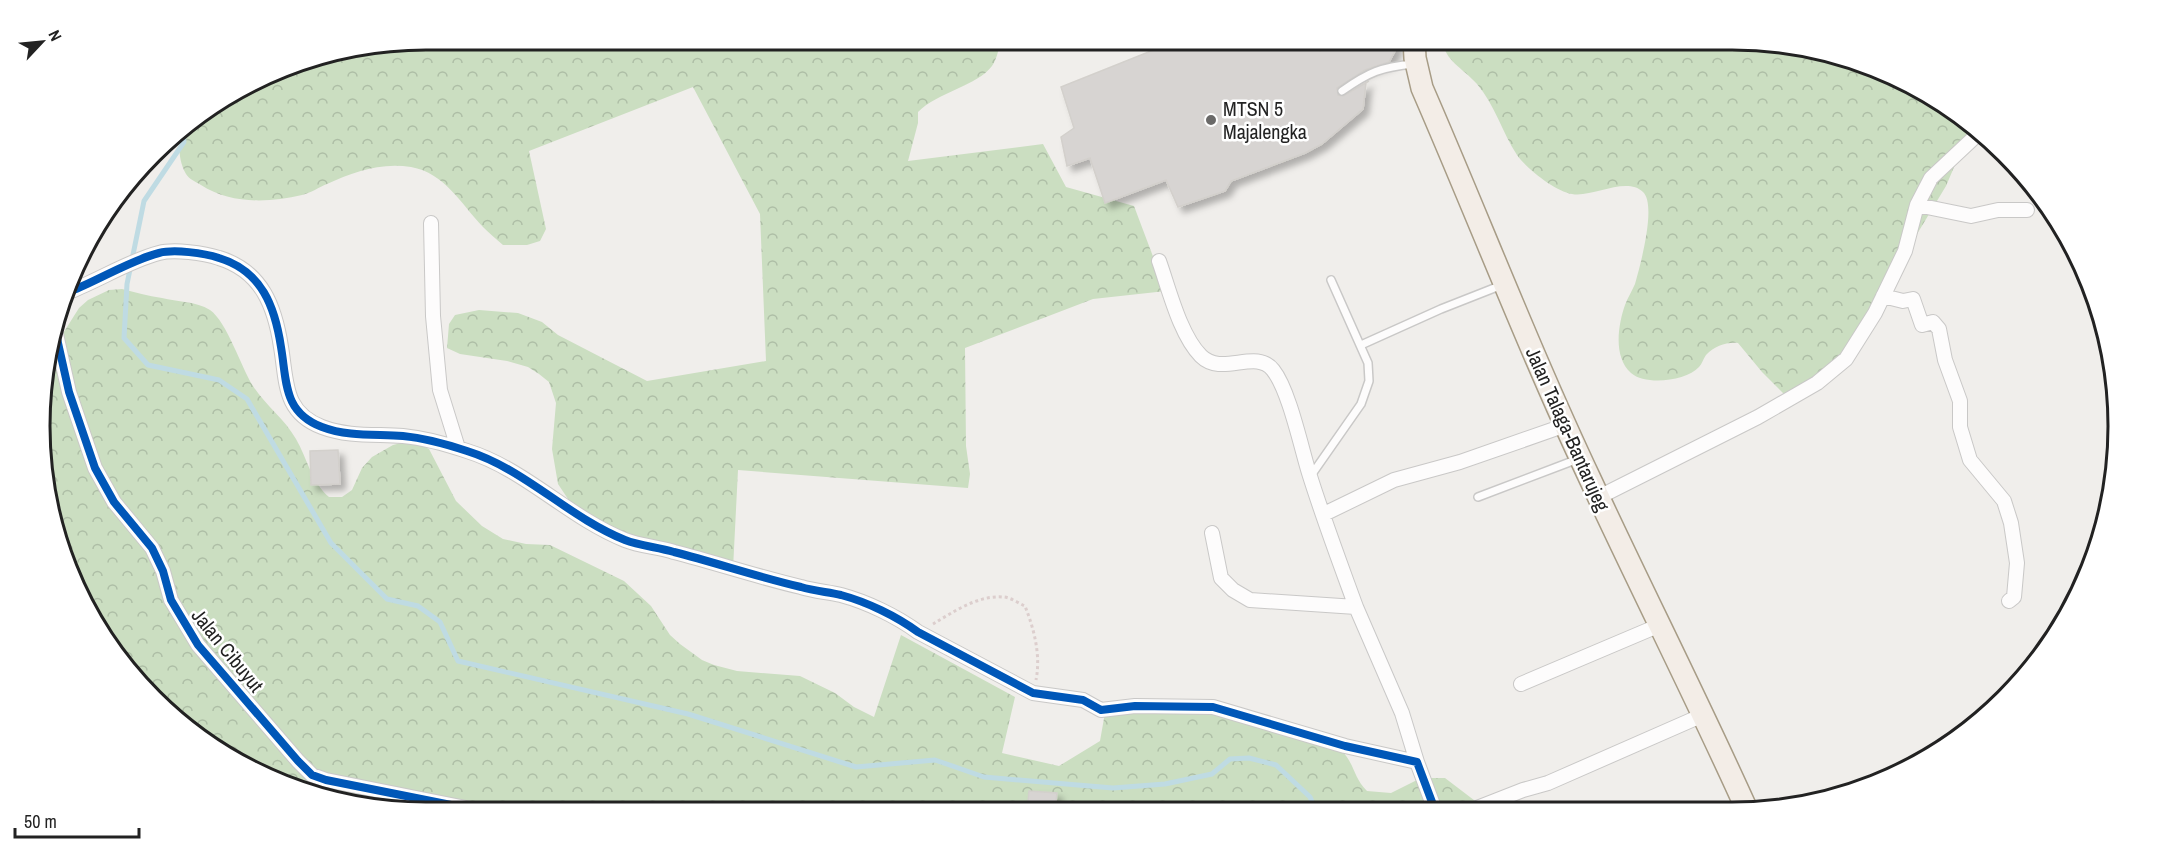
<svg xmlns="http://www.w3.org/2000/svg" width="2157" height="852" font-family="'Archivo Narrow',sans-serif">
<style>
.forest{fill:url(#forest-crowns)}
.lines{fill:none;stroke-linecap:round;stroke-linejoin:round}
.stream{stroke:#bfdbe3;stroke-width:5}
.building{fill:#d7d4d2;stroke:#d3d0cc;stroke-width:1.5;filter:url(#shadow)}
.service-casing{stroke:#c9c8c7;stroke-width:10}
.minor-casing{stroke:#c9c8c7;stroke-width:16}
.primary-casing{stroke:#a79c86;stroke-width:24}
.path{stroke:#dccecd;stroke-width:3;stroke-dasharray:3 3;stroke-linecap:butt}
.service{stroke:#fdfcfc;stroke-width:7}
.minor{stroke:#fdfcfc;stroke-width:14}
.primary{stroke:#f3ede7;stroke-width:21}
.cycleway-casing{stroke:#fff;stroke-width:11}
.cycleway{stroke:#0057b8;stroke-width:8}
.poi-dot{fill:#6a6968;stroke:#fff;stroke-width:2}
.labels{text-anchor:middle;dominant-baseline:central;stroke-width:5;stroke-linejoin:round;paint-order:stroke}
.poi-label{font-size:20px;fill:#222;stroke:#fff;text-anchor:start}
.street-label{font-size:20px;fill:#222;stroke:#fff}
.rim{fill:none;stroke:#222;stroke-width:3}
</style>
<defs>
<pattern id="forest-crowns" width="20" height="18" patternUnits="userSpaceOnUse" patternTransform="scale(1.5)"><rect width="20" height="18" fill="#cbdec1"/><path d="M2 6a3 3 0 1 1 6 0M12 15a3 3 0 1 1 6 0" fill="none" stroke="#aebea6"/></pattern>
<filter id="shadow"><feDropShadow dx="5.5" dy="5.5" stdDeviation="3" flood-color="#0004"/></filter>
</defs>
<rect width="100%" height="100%" fill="#f0eeeb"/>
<path class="forest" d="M426 39H1001C999 48 997 59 992 66 977 86 938 92 918 112V123L908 161 1043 144 1066 187 1134 206 1166 291 1093 299 965 348 966 446 970 474 968 488 738 470 733 569 582 520 558 484 552 449 556 403 549 382 539 374 528 367 507 361 460 354 447 348 449 324 455 315 479 310 518 313 542 322 558 335 647 381 766 361 760 214 693 87 529 151 546 229 540 241 527 245H503C496 239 489 233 483 227 461 204 445 173 411 167 381 162 353 172 327 184 319 187 311 193 302 195 268 203 230 204 201 185 196 182 189 179 186 174 178 160 179 146 180 130L301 60Z
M1442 39H1731L1831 52 1967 119 1972 125 1946 186 1835 370 1789 399 1762 372 1738 343C1726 342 1715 346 1706 355 1703 359 1702 364 1699 367 1686 381 1646 386 1631 373 1613 357 1618 325 1625 305 1628 297 1632 291 1635 284 1640 266 1657 205 1643 192 1626 176 1592 198 1572 194 1555 191 1527 169 1517 155 1502 132 1495 105 1477 84 1462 67 1445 62 1442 39Z
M122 289C135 292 148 296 162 298 177 302 196 301 210 310 227 322 241 367 253 386 265 405 284 418 296 439 307 458 312 483 329 497H342L352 490 362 468 372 457 393 445 405 442 419 444 429 449 456 501 482 526 503 539 526 544 550 545 624 581 651 606 670 635 680 644 702 660 714 665 737 671 800 676 835 693 854 707 874 717 901 635 1015 697 1002 753 1059 766 1100 741 1106 707C1139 711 1174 719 1206 708L1341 750C1355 764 1353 777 1367 791L1391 793 1421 778H1445L1487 810 426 813 326 800 191 733 104 641 47 502 42 375 50 354 79 308 88 300 109 290Z"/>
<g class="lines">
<path class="stream" d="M183 128 184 142 144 201 127 284 124 338 148 365 219 380 247 399 331 543 387 599 418 606 440 622 458 661 688 714 856 767 935 760 984 777 1113 788 1165 784 1212 774 1230 759 1249 758 1276 765 1310 797 1316 811"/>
</g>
<path class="building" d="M1181 39H1314L1320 51 1338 39H1396V49L1389 62 1365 70 1337 88 1338 95 1343 96 1369 81 1366 83 1363 109 1322 144 1305 153 1231 181 1225 191 1178 207 1166 180 1105 203 1090 158 1067 166 1061 137 1074 128 1061 87Z
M338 450 340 484 311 485 310 451Z
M1029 791 1057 793 1055 811 1027 812Z"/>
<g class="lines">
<g class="service-casing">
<path id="service" d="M1342 91C1369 72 1381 67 1414 64
M1361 345 1441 309 1502 285
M1310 477 1361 404 1369 381 1368 363 1331 280
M1478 497 1578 459"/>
</g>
<g class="minor-casing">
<path id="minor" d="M1917 205 1971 216 1998 210H2027
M431 223 433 316 440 390 458 448
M1159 261C1169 289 1180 335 1201 356 1222 377 1256 348 1273 370 1289 390 1301 447 1309 473 1323 518 1340 563 1356 607L1250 600 1233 590 1221 578 1212 533
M71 291C99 280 131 260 159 253 174 249 204 253 219 258 262 271 275 307 281 347 287 382 283 412 322 427 348 437 376 434 403 436 424 438 446 444 467 451 525 469 568 517 625 540 640 546 658 547 674 552 717 563 758 577 801 587 814 591 828 592 841 595 867 602 896 616 918 632L1033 693 1083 700 1101 710 1135 706 1213 707 1345 746 1417 762 1435 810
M1883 296 1903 301 1913 299 1922 325 1933 322 1939 329 1945 360 1960 401V427L1970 460 2004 501 2011 523 2017 563 2014 597 2009 601
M56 334 69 392 95 468 114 502 152 548 163 571 171 600 198 645 298 761 312 775 326 780 491 813
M1599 497 1758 417 1817 383 1846 359 1875 313 1905 251 1917 205 1931 178 1979 133
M1324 514 1394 480 1460 462 1566 425
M1356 607 1402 713 1417 762
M1521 684 1660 625
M1472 810 1523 790 1548 783 1703 715"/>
</g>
<g class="primary-casing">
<path id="primary" d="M1414 39 1415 58 1422 88C1479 219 1530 352 1591 481 1642 591 1697 699 1747 810"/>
</g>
<path class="path" d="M933 624C953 612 978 595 1003 597 1010 597 1018 603 1025 606 1034 629 1041 655 1036 680"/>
<use href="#service" class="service"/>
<use href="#minor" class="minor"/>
<use href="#primary" class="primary"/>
<g class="cycleway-casing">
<path id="cycleway" d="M71 291C99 280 131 260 159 253 174 249 204 253 219 258 262 271 275 307 281 347 287 382 283 412 322 427 348 437 376 434 403 436 424 438 446 444 467 451 525 469 568 517 625 540 640 546 658 547 674 552 717 563 758 577 801 587 814 591 828 592 841 595 867 602 896 616 918 632L1033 693 1083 700 1101 710 1135 706 1213 707 1345 746 1417 762 1435 810
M56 334 69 392 95 468 114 502 152 548 163 571 171 600 198 645 298 761 312 775 326 780 491 813"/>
</g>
<use href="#cycleway" class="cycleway"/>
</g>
<circle class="poi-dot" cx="1211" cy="120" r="6"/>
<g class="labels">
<g class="poi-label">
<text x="1223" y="108">MTSN 5<tspan x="1223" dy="23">Majalengka</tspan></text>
</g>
<g class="street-label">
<text transform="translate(1568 429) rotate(66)">Jalan Talaga-Bantarujeg</text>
<text transform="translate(228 650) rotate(51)">Jalan Cibuyut</text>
</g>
</g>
<path d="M0 0H2157V852H0ZM426 50H1732A376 376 0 0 1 2108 426V426A376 376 0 0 1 1732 802H426A376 376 0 0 1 50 426V426A376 376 0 0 1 426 50Z" fill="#fff" fill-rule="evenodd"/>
<path class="rim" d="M426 50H1732A376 376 0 0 1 2108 426V426A376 376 0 0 1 1732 802H426A376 376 0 0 1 50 426V426A376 376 0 0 1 426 50Z"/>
<g transform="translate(42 42) rotate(64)" stroke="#ffffff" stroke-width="4.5" paint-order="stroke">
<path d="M0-4.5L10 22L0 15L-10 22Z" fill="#222222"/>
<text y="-9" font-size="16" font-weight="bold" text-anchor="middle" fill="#222222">N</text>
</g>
<path d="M15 828v9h124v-9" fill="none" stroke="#222222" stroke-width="3"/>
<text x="24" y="828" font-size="18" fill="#222222" stroke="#ffffff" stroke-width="4.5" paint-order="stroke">50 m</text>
</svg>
